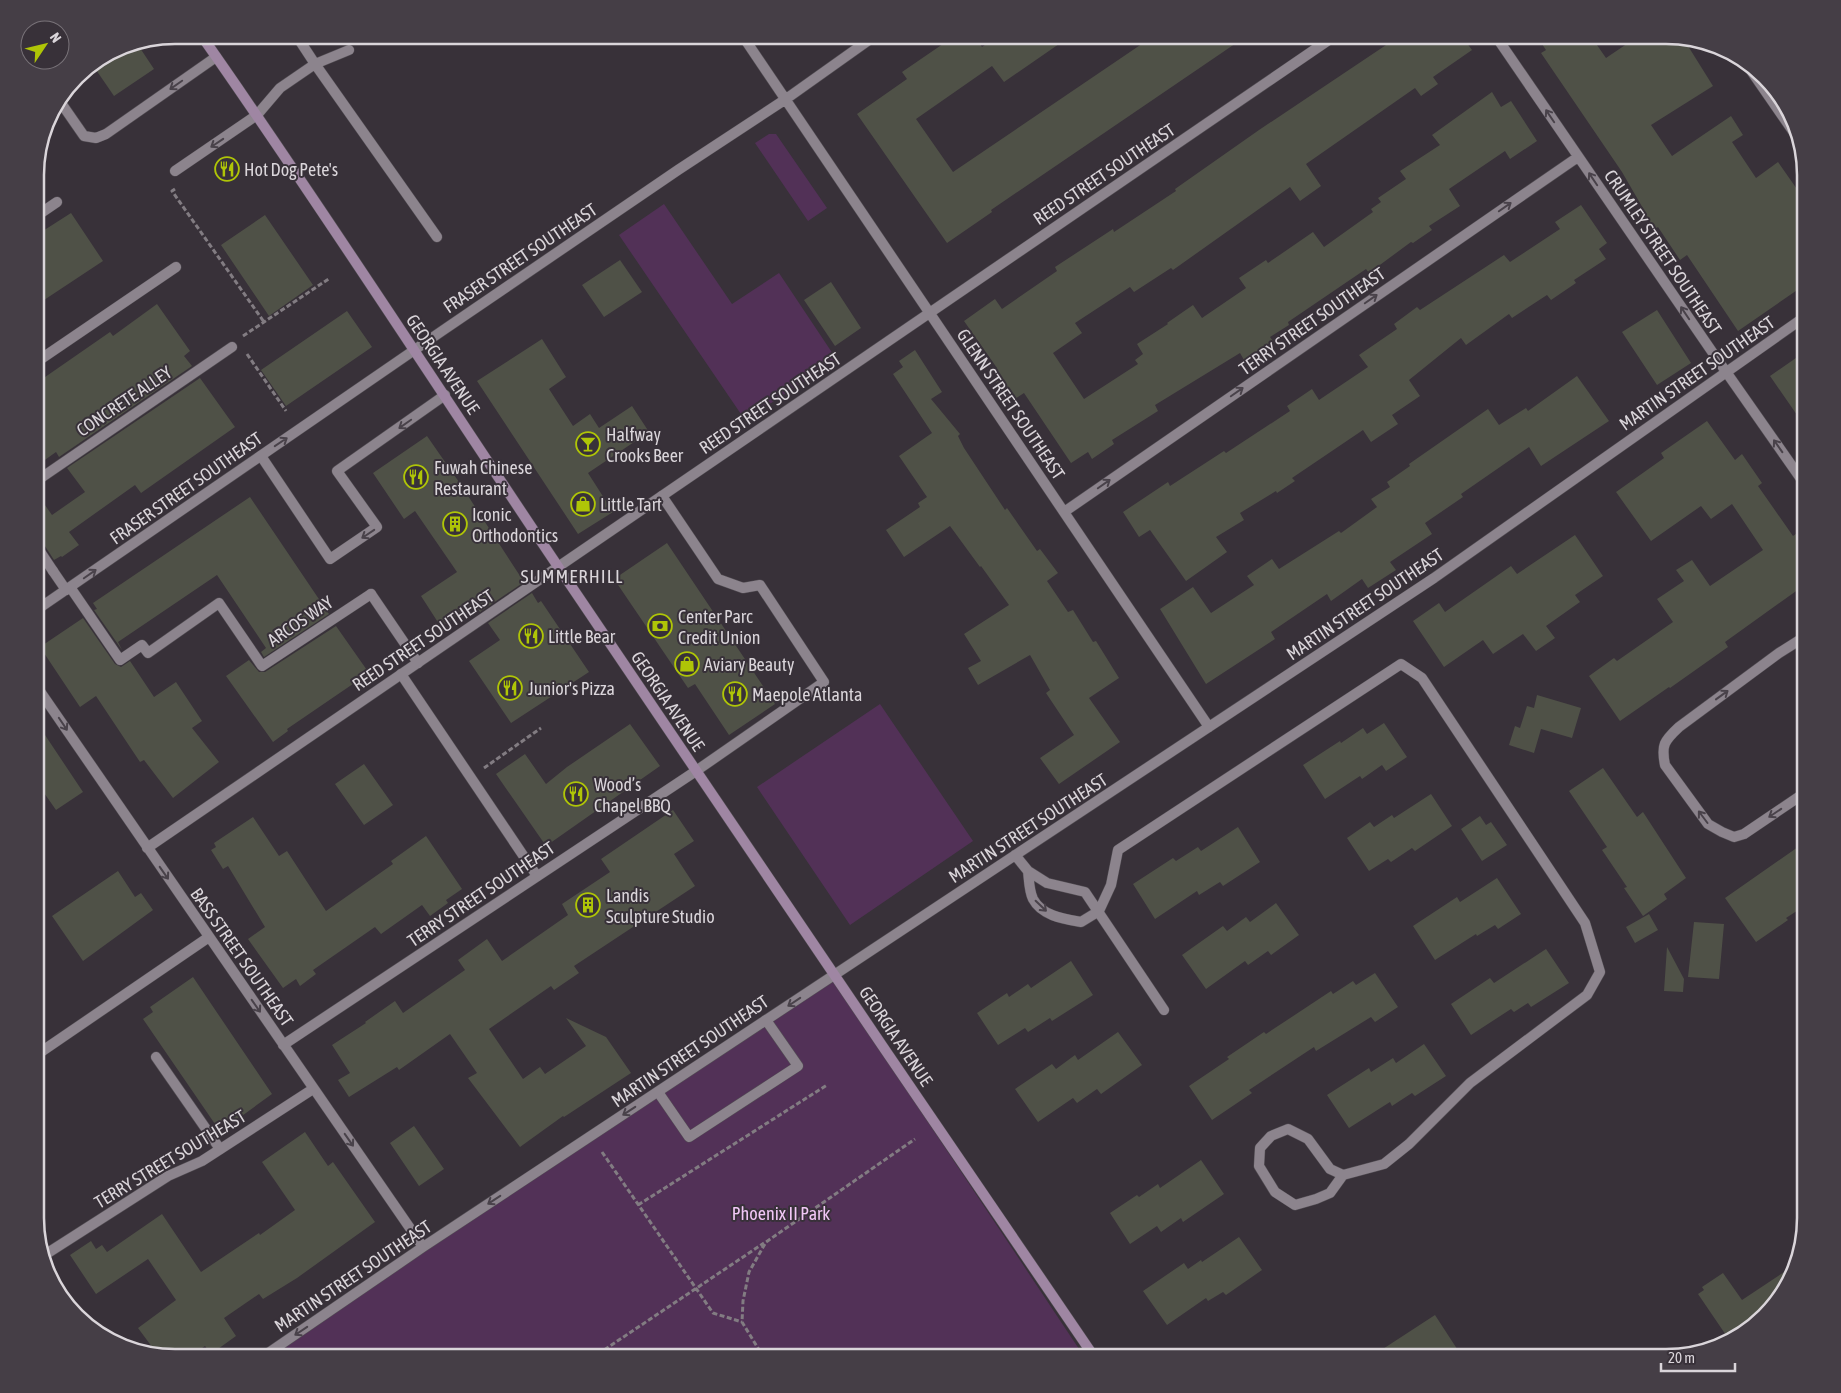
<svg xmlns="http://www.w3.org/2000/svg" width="1841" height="1393" font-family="'Asap Condensed',sans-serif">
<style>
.green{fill:#523157}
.building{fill:#4f5147}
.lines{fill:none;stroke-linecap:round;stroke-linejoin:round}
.lane-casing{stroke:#534e54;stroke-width:11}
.street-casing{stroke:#534e54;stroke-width:11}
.secondary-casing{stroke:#534e54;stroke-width:11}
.path{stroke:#827c82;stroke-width:3;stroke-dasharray:5 2.5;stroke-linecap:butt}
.lane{stroke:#8c848d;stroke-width:10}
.street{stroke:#8c848d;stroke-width:10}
.secondary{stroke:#9f86a3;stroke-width:10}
.oneway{stroke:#49424a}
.labels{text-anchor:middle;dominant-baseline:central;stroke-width:4;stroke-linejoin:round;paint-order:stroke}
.poi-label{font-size:18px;fill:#dad5da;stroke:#383139;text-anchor:start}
.street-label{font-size:18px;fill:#dad5da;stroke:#383139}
.park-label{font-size:18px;fill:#f1c7f6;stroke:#383139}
.neighbourhood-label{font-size:19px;letter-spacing:1px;fill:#dad5da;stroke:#383139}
.rim{fill:none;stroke:#dad5da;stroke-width:2.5}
</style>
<rect width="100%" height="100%" fill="#383139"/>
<path class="green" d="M769 134H776L827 208 808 221 755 143Z
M664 204 732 304 779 273 837 360 745 420 619 235Z
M880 704 973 841 850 925 757 787Z
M830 975 1085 1358H265Z"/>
<path class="building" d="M956 35H974L982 47 999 35H1072L1004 82 992 66 916 119 953 172 1155 35H1248L991 210 992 212 947 243 857 114 907 79 902 72Z
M1401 35H1461L1472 50 1433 77 1438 84 1421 96 1415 88 1306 164 1321 186 1300 201 1290 187 1173 270 1171 268 1134 292 1130 287 1075 323 1082 333 1053 353 1084 399 1138 364 1135 360 1143 354 1137 344 1168 324 1167 323 1193 305 1202 318 1246 288 1239 278 1266 260 1268 263 1313 232 1324 247 1373 212 1371 209 1381 202 1378 198 1406 179 1400 171 1440 145 1432 135 1492 92 1501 107 1511 101 1537 141 1510 159 1505 151 1449 189 1460 206 1429 226 1432 230 1413 243 1411 242 1369 273 1366 269 1288 322 1289 325 1270 337 1273 341 1244 360 1240 353 1155 405 1158 411 1112 440 1114 444 1092 459 1088 452 1071 463 1024 393 1015 399 1010 392 1005 396 993 378 999 374 995 369 997 368 964 321 995 299 1002 309 1057 271 1055 267 1113 229 1114 232 1176 191 1175 189 1259 130Z
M1536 35H1590L1606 58 1640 35H1667L1683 38 1713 86 1651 125 1672 156 1731 116 1743 135 1732 142 1756 178 1778 162 1806 202V284L1738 331 1687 255 1680 260 1658 227 1655 229 1643 211 1644 210 1622 172 1541 53 1546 50Z
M136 42 154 69 114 96 92 64 121 46Z
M1581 205 1607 243 1599 249 1606 259 1574 280 1576 283 1551 300 1547 295 1512 318 1509 314 1466 345 1461 338 1409 380 1420 396 1392 415 1398 424 1371 442 1363 430 1292 478 1295 481 1277 493 1276 491 1240 513 1244 520 1216 537 1227 552 1186 581 1150 530 1139 537 1123 512 1168 482 1170 486 1224 451 1226 453 1290 411 1287 406 1312 389 1319 400 1368 367 1359 355 1397 329 1394 324 1417 307 1420 310 1504 255 1510 262 1560 229 1555 222Z
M71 213 103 261 35 306V236Z
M265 215 313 285 269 316 221 245Z
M620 260 642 292 604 317 582 285Z
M831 282 861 328 835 346 804 300Z
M157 304 190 351 184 356 192 366 59 457 56 452 35 467V384L110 332 113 336Z
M1657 310 1691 363 1657 385 1622 332Z
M347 311 372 347 286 406 261 370Z
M542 339 566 377 549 389 573 426 590 414 599 428 632 406 649 432 588 473 613 512 578 534 477 381Z
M915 350 942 392 931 399 960 434 958 436 964 448 1005 510 1007 508 1037 551 1040 549 1058 573 1047 581 1068 612 1073 610 1093 642 1096 641 1119 678 1089 698 1120 742 1059 784 1040 758 1074 735 1046 693 1050 690 1030 655 978 685 968 668 981 661 964 634 1009 605 981 566 980 567 950 526 904 557 886 530 920 507 918 503 927 497 899 456 932 433 893 374 903 367 899 361Z
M1806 351V428L1770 376Z
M1577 376 1609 421 1541 466 1529 447 1461 494 1463 497 1425 523 1432 534 1390 562 1396 570 1368 588 1362 579 1331 601 1327 594 1271 632 1275 639 1206 684 1160 609 1193 587 1211 613 1254 585 1247 576 1272 559 1279 569 1339 531 1341 533 1377 507 1371 499 1390 487 1387 482 1410 466 1409 464 1488 409 1499 425 1526 408 1528 411Z
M200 378 235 427 141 493 135 485 69 532 79 545 62 557 61 556 54 560 41 540 35 537V491L52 515 85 492 67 468Z
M1707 421 1735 460 1742 454 1762 483 1758 486 1793 536 1806 527V584L1725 642 1728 647 1670 688 1669 687 1620 721 1589 676 1614 658 1617 661 1673 622 1657 599 1684 581 1676 570 1692 560 1710 586 1763 550 1732 504 1711 519 1701 506 1651 541 1616 492 1664 458 1661 453Z
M427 436 459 482 524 582 480 612 475 604 441 627 421 596 457 572 415 511 404 519 373 473Z
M250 497 329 614 264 657 261 652 266 648 217 575 118 642 122 650 94 610 97 609 93 603Z
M1575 535 1603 576 1575 595 1580 602 1546 626 1555 638 1536 651 1523 634 1493 654 1483 640 1444 667 1413 621 1439 603 1445 612 1511 566 1517 574Z
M667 543 775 704 729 735 695 684 688 688 614 579Z
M532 593 538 603 541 601 589 672 511 723 469 661 500 640 488 623Z
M83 618 115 664 121 667 130 661 154 697 176 682 202 721 192 728 219 762 173 798 144 760 140 762 96 696 80 707 40 647Z
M336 626 369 673 287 729 288 731 273 742 226 676 249 660 259 672H265Z
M1537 695 1581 708 1572 738 1541 729 1534 753 1509 745 1515 726 1520 728 1527 706 1534 708Z
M35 720 83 792 56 810 35 780Z
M1384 723 1407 757 1386 771 1382 765 1362 779 1360 776 1325 799 1303 765 1340 741 1341 743 1363 728 1367 734Z
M630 724 660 766 546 846 496 774 525 754 546 784 567 767Z
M364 764 393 805 364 825 335 784Z
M1603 768 1637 817 1643 812 1686 878 1664 894 1667 899 1643 916 1624 888 1627 887 1602 850 1607 847 1569 791Z
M1431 794 1452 826 1415 851 1412 848 1391 862 1388 859 1369 871 1347 838 1370 822 1374 827 1392 815 1394 818Z
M673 810 694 841 674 854 695 886 574 966 579 973 554 990 551 986 489 1029 523 1079 540 1067 545 1074 586 1046 566 1018 606 1037 631 1073 564 1117 563 1116 520 1147 468 1078 477 1073 450 1034 399 1070 397 1067 349 1097 338 1080 350 1073 332 1045 366 1023 365 1022 395 1001 403 1013 465 970 458 960 487 939 502 961 568 915 562 904 610 872 601 859Z
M1480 816 1486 825 1491 822 1507 845 1482 861 1461 829Z
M253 817 279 856 287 851 326 911 393 864 391 861 426 836 462 889 446 900 448 903 430 916 422 905 381 934 375 927 313 970 316 974 300 986 296 979 283 988 248 939 265 927 228 866 223 869 211 850 216 847 214 843Z
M1238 827 1260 862 1223 886 1220 882 1199 895 1197 891 1155 919 1133 884 1173 858 1176 861 1198 847 1201 851Z
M1798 847 1806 858V905L1786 918 1788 920 1756 942 1725 898Z
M118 871 135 897 141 893 153 910 83 961 52 916Z
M1497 878 1521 914 1498 929 1495 925 1477 936 1476 934 1435 960 1413 926 1457 897 1460 902Z
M1276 903 1299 935 1271 955 1268 951 1248 965 1245 961 1206 989 1182 955 1223 926 1227 931 1246 917 1250 922Z
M1649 914 1658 930 1635 943 1626 927Z
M1694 922 1724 924 1719 979 1688 977Z
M1667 947 1684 979 1683 992 1664 991Z
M1546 949 1569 983 1531 1007 1528 1003 1514 1012 1511 1009 1471 1035 1451 1004 1490 978 1494 983Z
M1071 961 1093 995 1052 1021 1050 1018 1028 1032 1025 1028 998 1045 977 1013 1007 993 1009 997 1028 984 1031 988Z
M1375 973 1398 1007 1375 1022 1371 1017 1316 1051 1314 1047 1249 1090 1252 1093 1212 1120 1189 1086 1229 1059 1227 1057 1264 1032 1266 1034 1331 991 1333 994 1353 981 1356 985Z
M193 977 272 1094 228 1126 225 1121 217 1127 143 1019 153 1012 150 1007Z
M1118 1032 1142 1065 1101 1094 1097 1089 1077 1103 1073 1098 1038 1122 1015 1089 1052 1064 1056 1069 1075 1055 1078 1060Z
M1424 1044 1446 1076 1415 1096 1412 1093 1392 1106 1390 1102 1349 1128 1327 1095 1369 1068 1371 1072 1393 1058 1396 1063Z
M414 1126 444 1169 419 1186 390 1143Z
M305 1132 328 1166 333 1162 375 1222 297 1278 263 1299 259 1294 224 1318 236 1336 211 1354 205 1346 188 1358 158 1355 138 1328 176 1300 148 1259 96 1294 70 1255 91 1241 96 1249 102 1245 107 1252 162 1214 201 1272 259 1233 260 1235 295 1210 262 1162Z
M1201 1160 1224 1194 1183 1222 1181 1218 1161 1232 1157 1226 1130 1244 1110 1213 1137 1195 1139 1197 1158 1184 1160 1188Z
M1239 1237 1262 1270 1226 1295 1223 1292 1208 1301 1206 1298 1167 1325 1143 1291 1184 1263 1188 1269 1201 1260 1202 1262Z
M1799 1262 1777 1304 1730 1341 1698 1294 1704 1290 1702 1287 1723 1273 1742 1300Z
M1435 1315 1463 1358H1369Z"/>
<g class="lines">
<g class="lane-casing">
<path id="lane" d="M296 35 315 64 437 237
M59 100 84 136 96 138 106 134 216 57
M175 171 257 115 280 88 315 64 349 50
M261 456 330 559 377 527 337 471 445 395
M662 496 718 579 743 588 760 585 824 682 696 771
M53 571 66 590
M371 594 418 663
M401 674 537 876
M156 1057 220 1149
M658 1092 689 1137 798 1066 766 1020"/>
</g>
<g class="street-casing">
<path id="street" d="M742 35 1209 727
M1495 35 1715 356 1806 486
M1743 59 1797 137
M35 217 57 202
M35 363 176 267
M35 482 232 347
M1064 512 1578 157
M35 544 53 571
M70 587 120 660 142 645 148 653 219 603 262 666 371 594
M35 611 442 331 678 170 786 99 876 35
M1806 636 1779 653 1679 727C1664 741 1661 745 1665 765L1708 824 1722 832 1734 837 1744 834 1806 792
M35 684 423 1247
M147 848 1336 35
M1015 855 1028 871 1047 883 1085 892 1164 1010
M1028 871C1029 879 1029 891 1033 899 1042 916 1064 919 1081 922L1099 911 1111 885 1118 850 1401 664 1422 678 1585 923 1600 972 1587 995 1470 1083 1409 1144 1384 1164 1343 1175 1330 1169 1308 1139 1288 1129 1271 1136 1260 1148 1259 1166 1275 1192 1295 1205 1316 1199 1330 1193 1343 1175
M283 1045 696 771
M35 1056 209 937
M43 1256 168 1176 202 1161 313 1089
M261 1358 423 1247 1434 578 1806 316"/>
</g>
<g class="secondary-casing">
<path id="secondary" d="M201 35C324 210 439 390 559 568 736 832 916 1095 1095 1358"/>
</g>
<path class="path" d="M175 189 172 191 264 322
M243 336 330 278
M247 354 286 411
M484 768 541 728
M602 1152 713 1313 742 1322
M638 1205 827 1085
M592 1358 764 1243
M764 1358 742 1322 743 1301 749 1272 766 1242 915 1139"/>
<use href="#lane" class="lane"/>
<use href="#street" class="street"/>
<use href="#secondary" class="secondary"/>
</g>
<defs><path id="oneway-shaft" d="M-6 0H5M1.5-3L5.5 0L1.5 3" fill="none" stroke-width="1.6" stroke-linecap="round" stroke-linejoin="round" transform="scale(1.25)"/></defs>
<g class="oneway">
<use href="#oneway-shaft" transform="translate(176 85) rotate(145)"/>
<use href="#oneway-shaft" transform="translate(1550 116) rotate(-124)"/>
<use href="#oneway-shaft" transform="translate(217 143) rotate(146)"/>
<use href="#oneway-shaft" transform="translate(1593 179) rotate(-124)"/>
<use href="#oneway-shaft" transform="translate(1505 207) rotate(-35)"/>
<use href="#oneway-shaft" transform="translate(1371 299) rotate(-35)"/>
<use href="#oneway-shaft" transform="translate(1685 313) rotate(-124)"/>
<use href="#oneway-shaft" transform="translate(1237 392) rotate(-35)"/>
<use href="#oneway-shaft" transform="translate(405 424) rotate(145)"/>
<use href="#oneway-shaft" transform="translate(281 442) rotate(-34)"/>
<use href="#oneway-shaft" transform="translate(1778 446) rotate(-125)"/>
<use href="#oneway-shaft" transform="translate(1104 484) rotate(-35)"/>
<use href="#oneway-shaft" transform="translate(368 534) rotate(146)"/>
<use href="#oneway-shaft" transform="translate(90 574) rotate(-35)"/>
<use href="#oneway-shaft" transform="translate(1722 695) rotate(-36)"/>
<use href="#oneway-shaft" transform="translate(63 724) rotate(56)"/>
<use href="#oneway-shaft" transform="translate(1775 813) rotate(146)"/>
<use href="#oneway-shaft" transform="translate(1703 817) rotate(-127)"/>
<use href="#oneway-shaft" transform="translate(164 873) rotate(55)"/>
<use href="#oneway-shaft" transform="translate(1041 906) rotate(44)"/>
<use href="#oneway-shaft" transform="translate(794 1002) rotate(146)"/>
<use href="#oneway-shaft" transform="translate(256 1006) rotate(55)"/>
<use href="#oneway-shaft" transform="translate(629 1111) rotate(147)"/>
<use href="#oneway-shaft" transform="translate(349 1140) rotate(55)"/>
<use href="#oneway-shaft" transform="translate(494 1200) rotate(147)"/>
<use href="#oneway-shaft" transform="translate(301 1331) rotate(146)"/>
</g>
<defs>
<g id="restaurant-ring" transform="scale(1.25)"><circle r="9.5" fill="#383139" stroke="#afc507" stroke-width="1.5"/><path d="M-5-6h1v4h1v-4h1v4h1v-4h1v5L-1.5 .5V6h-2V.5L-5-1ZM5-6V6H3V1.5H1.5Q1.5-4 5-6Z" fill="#afc507"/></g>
<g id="bar-ring" transform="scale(1.25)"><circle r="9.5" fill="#383139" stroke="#afc507" stroke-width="1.5"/><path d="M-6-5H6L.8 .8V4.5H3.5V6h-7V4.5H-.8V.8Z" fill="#afc507"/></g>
<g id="shop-ring" transform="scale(1.25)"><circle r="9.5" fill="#383139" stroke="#afc507" stroke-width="1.5"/><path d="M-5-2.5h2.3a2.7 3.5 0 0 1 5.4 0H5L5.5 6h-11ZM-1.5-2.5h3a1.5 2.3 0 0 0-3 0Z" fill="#afc507"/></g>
<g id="building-ring" transform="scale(1.25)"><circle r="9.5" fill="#383139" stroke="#afc507" stroke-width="1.5"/><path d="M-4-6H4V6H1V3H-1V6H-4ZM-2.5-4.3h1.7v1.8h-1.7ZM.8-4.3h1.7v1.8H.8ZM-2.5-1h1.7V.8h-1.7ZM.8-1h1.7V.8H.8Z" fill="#afc507"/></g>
<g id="bank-ring" transform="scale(1.25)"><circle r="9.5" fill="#383139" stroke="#afc507" stroke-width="1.5"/><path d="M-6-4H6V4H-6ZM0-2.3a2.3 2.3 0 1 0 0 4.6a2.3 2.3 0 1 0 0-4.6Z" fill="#afc507"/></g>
</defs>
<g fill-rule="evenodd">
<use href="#restaurant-ring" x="227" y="169"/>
<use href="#bar-ring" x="588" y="444"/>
<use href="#restaurant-ring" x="416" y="477"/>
<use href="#shop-ring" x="583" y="504"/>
<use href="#building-ring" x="455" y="524"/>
<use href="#bank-ring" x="660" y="626"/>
<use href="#restaurant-ring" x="531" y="636"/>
<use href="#shop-ring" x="687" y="664"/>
<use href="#restaurant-ring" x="510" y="688"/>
<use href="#restaurant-ring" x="735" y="694"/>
<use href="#restaurant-ring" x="576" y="794"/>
<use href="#building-ring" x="588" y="905"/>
</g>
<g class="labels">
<g class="poi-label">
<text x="244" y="169">Hot Dog Pete's</text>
<text x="606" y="434">Halfway<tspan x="606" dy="21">Crooks Beer</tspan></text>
<text x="434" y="467">Fuwah Chinese<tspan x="434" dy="21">Restaurant</tspan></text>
<text x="600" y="504">Little Tart</text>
<text x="472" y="514">Iconic<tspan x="472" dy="21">Orthodontics</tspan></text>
<text x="678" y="616">Center Parc<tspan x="678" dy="21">Credit Union</tspan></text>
<text x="548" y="636">Little Bear</text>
<text x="704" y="664">Aviary Beauty</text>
<text x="528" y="688">Junior's Pizza</text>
<text x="752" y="694">Maepole Atlanta</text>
<text x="594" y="784">Wood’s<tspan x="594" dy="21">Chapel BBQ</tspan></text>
<text x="606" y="895">Landis<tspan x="606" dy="21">Sculpture Studio</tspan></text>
</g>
<g class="street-label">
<text transform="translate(1104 174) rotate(-34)">REED STREET SOUTHEAST</text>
<text transform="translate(1663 252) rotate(56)">CRUMLEY STREET SOUTHEAST</text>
<text transform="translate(520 258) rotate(-34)">FRASER STREET SOUTHEAST</text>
<text transform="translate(1312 321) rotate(-35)">TERRY STREET SOUTHEAST</text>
<text transform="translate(443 364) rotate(56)">GEORGIA AVENUE</text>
<text transform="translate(1697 373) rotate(-35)">MARTIN STREET SOUTHEAST</text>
<text transform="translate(124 401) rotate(-34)">CONCRETE ALLEY</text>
<text transform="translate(770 403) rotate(-34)">REED STREET SOUTHEAST</text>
<text transform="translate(1011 404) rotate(56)">GLENN STREET SOUTHEAST</text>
<text transform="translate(186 488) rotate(-35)">FRASER STREET SOUTHEAST</text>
<text transform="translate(1365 604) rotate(-34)">MARTIN STREET SOUTHEAST</text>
<text transform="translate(300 621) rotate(-34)">ARCOS WAY</text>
<text transform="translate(423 640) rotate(-34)">REED STREET SOUTHEAST</text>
<text transform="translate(668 701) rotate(56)">GEORGIA AVENUE</text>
<text transform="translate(1028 828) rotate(-33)">MARTIN STREET SOUTHEAST</text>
<text transform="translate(481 894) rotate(-34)">TERRY STREET SOUTHEAST</text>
<text transform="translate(242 957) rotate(55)">BASS STREET SOUTHEAST</text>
<text transform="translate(896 1036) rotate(56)">GEORGIA AVENUE</text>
<text transform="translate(690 1051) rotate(-34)">MARTIN STREET SOUTHEAST</text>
<text transform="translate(170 1159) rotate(-31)">TERRY STREET SOUTHEAST</text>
<text transform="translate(353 1276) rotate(-34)">MARTIN STREET SOUTHEAST</text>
</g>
<g class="park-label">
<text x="781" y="1213">Phoenix II Park</text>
</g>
<g class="neighbourhood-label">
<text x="572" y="576">SUMMERHILL</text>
</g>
</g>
<path d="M0 0H1841V1393H0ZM175 44H1666A131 131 0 0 1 1797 175V1218A131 131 0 0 1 1666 1349H175A131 131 0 0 1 44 1218V175A131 131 0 0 1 175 44Z" fill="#453e46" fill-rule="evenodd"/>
<path class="rim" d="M175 44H1666A131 131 0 0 1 1797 175V1218A131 131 0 0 1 1666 1349H175A131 131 0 0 1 44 1218V175A131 131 0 0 1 175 44Z"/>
<g transform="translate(45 45) rotate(55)"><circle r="24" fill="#383139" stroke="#797379"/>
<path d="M0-4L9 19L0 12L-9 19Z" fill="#afc507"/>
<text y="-8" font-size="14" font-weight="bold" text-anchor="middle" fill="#dad5da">N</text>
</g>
<path d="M1661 1363v8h74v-8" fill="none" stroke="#dad5da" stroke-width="2.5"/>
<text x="1668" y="1363" font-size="15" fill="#dad5da" stroke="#383139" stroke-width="4" paint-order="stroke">20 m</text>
</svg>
